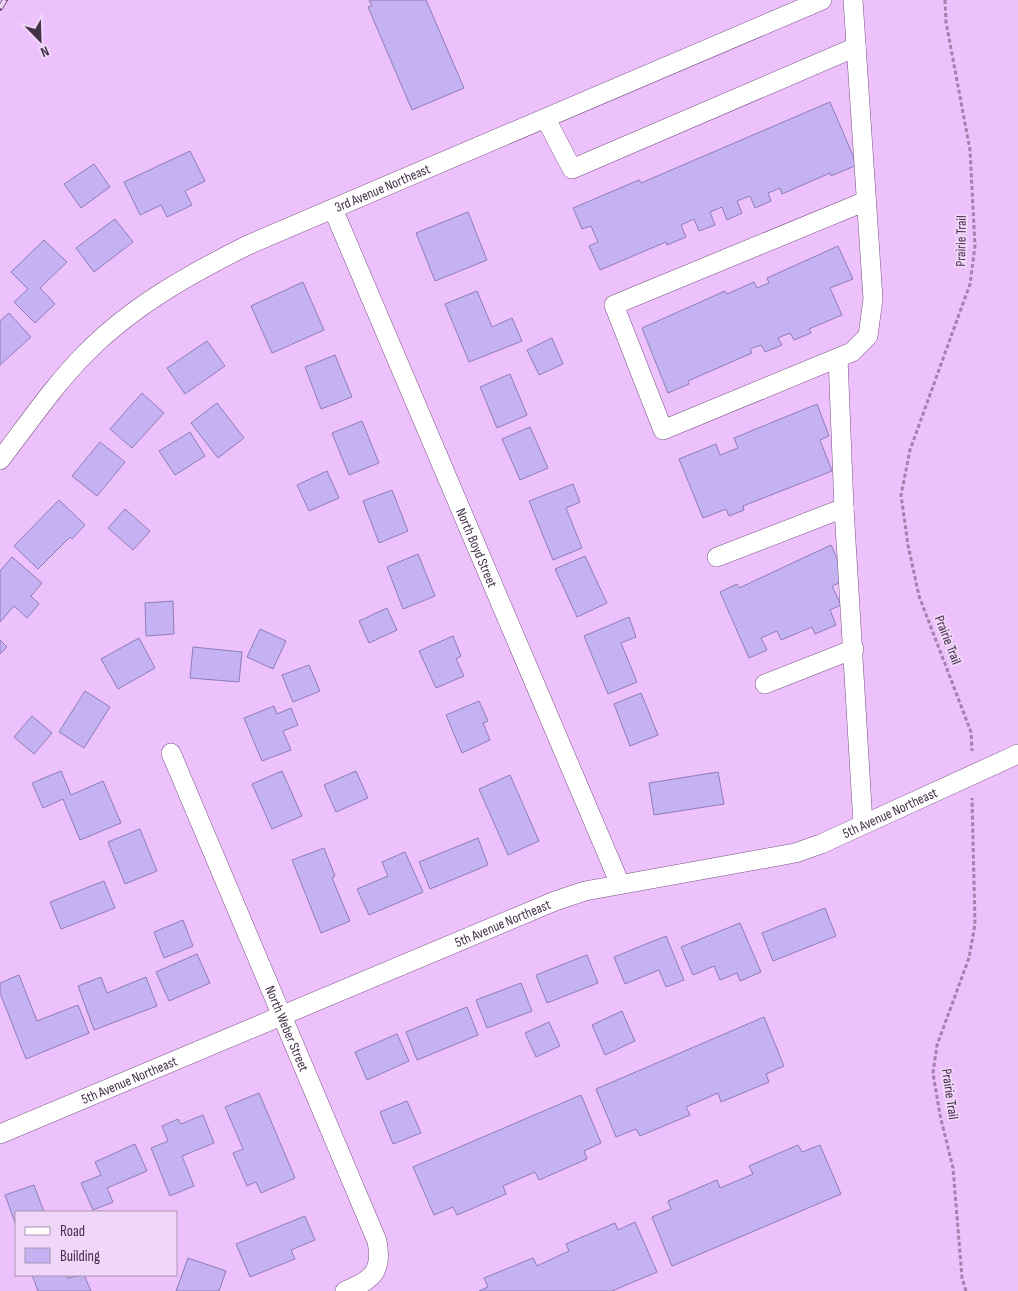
<svg xmlns="http://www.w3.org/2000/svg" width="1018" height="1291" font-family="'Sofia Sans Condensed',sans-serif">
<style>
.building{fill:#c5b2f3;stroke:#8e7cb9}
.lines{fill:none;stroke-linecap:round;stroke-linejoin:round}
.street-casing{stroke:#795285;stroke-width:20}
.path{stroke:#a281ac;stroke-width:3;stroke-dasharray:4 2.5;stroke-linecap:butt}
.street{stroke:#fff;stroke-width:19}
.rail-casing{stroke:#5a4460;stroke-width:5.5}
.rail{stroke:#f0d6f9;stroke-width:4;stroke-dasharray:11;stroke-linecap:butt}
.labels{text-anchor:middle;dominant-baseline:central;stroke-width:4;stroke-linejoin:round;paint-order:stroke}
.street-label{font-size:14px;fill:#423047;stroke:#f0d6f9}
</style>
<rect width="100%" height="100%" fill="#edc1fb"/>
<path class="building" d="M369 0H426L464 88 412 110 368 7 372 6Z
M830 102 857 165 831 176 830 173 782 194 780 188 768 193 771 201 755 208 750 196 737 201 742 213 727 220 722 207 710 212 715 225 699 231 694 219 681 225 686 237 667 245 666 242 600 270 589 246 598 242 591 226 582 229 573 208 639 180 641 183Z
M190 151 205 181 185 191 192 205 167 217 161 205 140 215 124 182Z
M94 164 110 187 81 208 64 184Z
M468 212 487 260 435 281 416 233Z
M115 219 133 242 94 272 76 248Z
M44 240 67 262 40 288 55 304 35 323 14 302 28 289 11 272Z
M838 246 853 279 830 288 842 315 809 329 811 333 794 340 790 333 778 338 782 345 765 352 761 345 750 349 752 353 688 381 689 384 668 393 642 328 725 291 727 294 754 282 757 288 769 283 767 278Z
M303 282 324 330 272 353 251 306Z
M477 291 492 327 512 318 522 341 469 362 445 304Z
M9 313 31 337 0 365V321Z
M552 338 563 364 539 375 527 350Z
M207 341 225 366 185 394 167 368Z
M335 355 352 397 321 409 305 367Z
M510 374 527 415 497 428 480 387Z
M142 393 164 413 132 448 110 429Z
M217 403 244 438 218 458 191 423Z
M817 404 829 436 820 440 832 471 743 506 744 510 729 516 726 509 703 518 679 459 716 444 720 455 738 448 734 438Z
M362 421 379 463 349 475 332 433Z
M530 427 548 468 520 480 502 439Z
M190 432 205 456 175 475 159 451Z
M100 442 125 462 97 496 72 476Z
M327 471 339 498 309 511 297 485Z
M573 484 580 502 566 508 582 548 553 560 529 501Z
M392 490 408 531 379 543 363 501Z
M59 500 85 525 72 539 70 537 38 569 14 546Z
M125 509 150 531 133 550 108 528Z
M831 545 846 580 832 586 841 605 830 610 836 625 815 634 812 627 781 640 777 631 761 638 767 650 749 658 720 592 737 584 739 588Z
M418 554 435 596 403 609 387 567Z
M585 556 607 603 577 617 555 569Z
M12 557 42 583 31 596 39 604 27 618 14 606 0 622V571Z
M173 601 174 634 146 636 145 603Z
M387 608 397 630 369 643 359 621Z
M629 617 636 637 621 643 637 682 608 694 584 636Z
M260 629 286 641 273 669 247 657Z
M453 636 461 656 456 659 464 676 436 688 419 651Z
M139 638 155 668 118 689 101 659Z
M0 640 7 647 0 654Z
M193 647 242 652 239 682 190 678Z
M309 665 320 691 293 702 282 675Z
M85 691 110 707 84 748 59 732Z
M641 693 658 735 630 746 614 704Z
M479 701 488 721 483 723 490 740 462 753 446 715Z
M274 706 277 714 291 708 298 725 283 731 291 750 262 761 244 718Z
M32 716 52 733 34 754 14 737Z
M61 771 71 795 103 781 121 823 80 840 63 799 43 808 32 783Z
M282 771 302 816 272 829 252 784Z
M356 771 368 798 336 812 324 785Z
M718 772 724 804 654 815 649 783Z
M510 775 539 841 508 855 479 789Z
M140 829 157 871 125 884 108 842Z
M478 838 488 865 430 889 419 862Z
M324 848 335 876 332 878 350 921 321 933 292 860Z
M405 852 423 892 369 915 357 889 388 876 382 862Z
M104 881 115 908 61 929 50 902Z
M825 908 836 936 773 961 762 933Z
M183 920 193 946 164 958 154 932Z
M740 923 761 972 740 981 737 973 720 980 714 966 693 975 681 947Z
M666 936 684 980 666 987 659 970 625 984 614 957Z
M197 954 210 983 169 1001 156 972Z
M587 955 598 983 547 1003 536 975Z
M19 975 37 1021 78 1005 89 1033 26 1059 0 993V983Z
M101 977 107 993 146 977 157 1006 94 1030 78 986Z
M521 983 532 1011 487 1028 476 1000Z
M467 1007 478 1035 417 1060 406 1032Z
M622 1011 635 1041 605 1055 592 1025Z
M764 1017 784 1066 766 1074 769 1082 721 1102 718 1093 686 1107 690 1115 640 1136 636 1129 616 1137 596 1089Z
M549 1022 560 1046 536 1057 525 1033Z
M397 1034 409 1061 367 1080 355 1052Z
M259 1093 295 1178 261 1193 256 1182 247 1186 233 1153 243 1149 225 1107Z
M581 1095 601 1143 584 1151 587 1159 539 1180 535 1172 503 1186 506 1194 457 1215 453 1207 434 1215 413 1167Z
M407 1101 421 1133 393 1144 380 1112Z
M203 1115 214 1143 182 1156 194 1186 170 1196 151 1148 168 1141 162 1126 178 1119 181 1124Z
M135 1144 147 1171 107 1188 113 1202 93 1210 81 1183 101 1175 95 1162Z
M798 1145 802 1152 820 1145 841 1194 672 1266 652 1217 671 1209 668 1201 717 1180 720 1188 753 1174 749 1166Z
M34 1185 44 1212H16V1225L5 1195Z
M305 1216 315 1240 291 1250 295 1259 250 1277 236 1244Z
M635 1222 657 1272 612 1291H479L488 1287 484 1278 533 1258 537 1266 569 1251 566 1244 615 1223 618 1230Z
M188 1258 226 1271 219 1291H176Z
M32 1275H66L67 1278 84 1275 91 1291H38Z"/>
<g class="lines">
<g class="street-casing">
<g id="street">
<path d="M853 0 873 299 868 336 852 352 663 430 614 305 866 201"/>
<path d="M546 119 572 169 856 47"/>
<path id="s1" d="M333 209 620 884"/>
<path d="M838 358 844 508 863 824"/>
<path id="s2" d="M0 460C28 424 54 385 86 353 132 306 190 274 248 245L822 0"/>
<path d="M717 557 844 508"/>
<path d="M765 684 854 649"/>
<path id="s3" d="M171 753 377 1241C383 1272 372 1280 345 1291"/>
<path id="s4" d="M0 1134 555 901 585 891 795 853 821 844 1018 754"/>
</g>
</g>
<path class="path" d="M945 0 946 22 970 150 975 246 970 284 910 450 901 495 908 545 919 596 971 732 972 751
M966 1291 962 1278 953 1168 940 1115 933 1073 937 1045 969 958 975 924 972 798"/>
<use href="#street" class="street"/>
<g class="rail-casing">
<path id="rail" d="M0 8 5 0"/>
</g>
<use href="#rail" class="rail"/>
</g>
<g class="labels">
<g class="street-label">
<text stroke="none"><textPath href="#s2" startOffset="479">3rd Avenue Northeast</textPath></text>
<text transform="translate(961 241) rotate(-89)">Prairie Trail</text>
<text stroke="none"><textPath href="#s1" startOffset="368">North Boyd Street</textPath></text>
<text transform="translate(948 640) rotate(69)">Prairie Trail</text>
<text stroke="none"><textPath href="#s4" startOffset="950">5th Avenue Northeast</textPath></text>
<text stroke="none"><textPath href="#s4" startOffset="545">5th Avenue Northeast</textPath></text>
<text stroke="none"><textPath href="#s3" startOffset="299">North Weber Street</textPath></text>
<text stroke="none"><textPath href="#s4" startOffset="140">5th Avenue Northeast</textPath></text>
<text transform="translate(950 1094) rotate(82)">Prairie Trail</text>
</g>
</g>
<rect x="15" y="1211" width="162" height="65" fill="#f0d6f9" stroke="#aa94b2"/>
<rect x="25" y="1227" width="25" height="8" fill="#ffffff" stroke="#aa94b2"/>
<text x="60" y="1236" font-size="15" fill="#423047">Road</text>
<rect x="25" y="1248" width="25" height="15" fill="#c5b2f3" stroke="#aa94b2"/>
<text x="60" y="1261" font-size="15" fill="#423047">Building</text>
<g transform="translate(40 40) rotate(157)" stroke="#f0d6f9" stroke-width="4" paint-order="stroke">
<path d="M0-4L9 19L0 12L-9 19Z" fill="#423047"/>
<text y="-8" font-size="14" font-weight="bold" text-anchor="middle" fill="#423047">N</text>
</g>
</svg>
